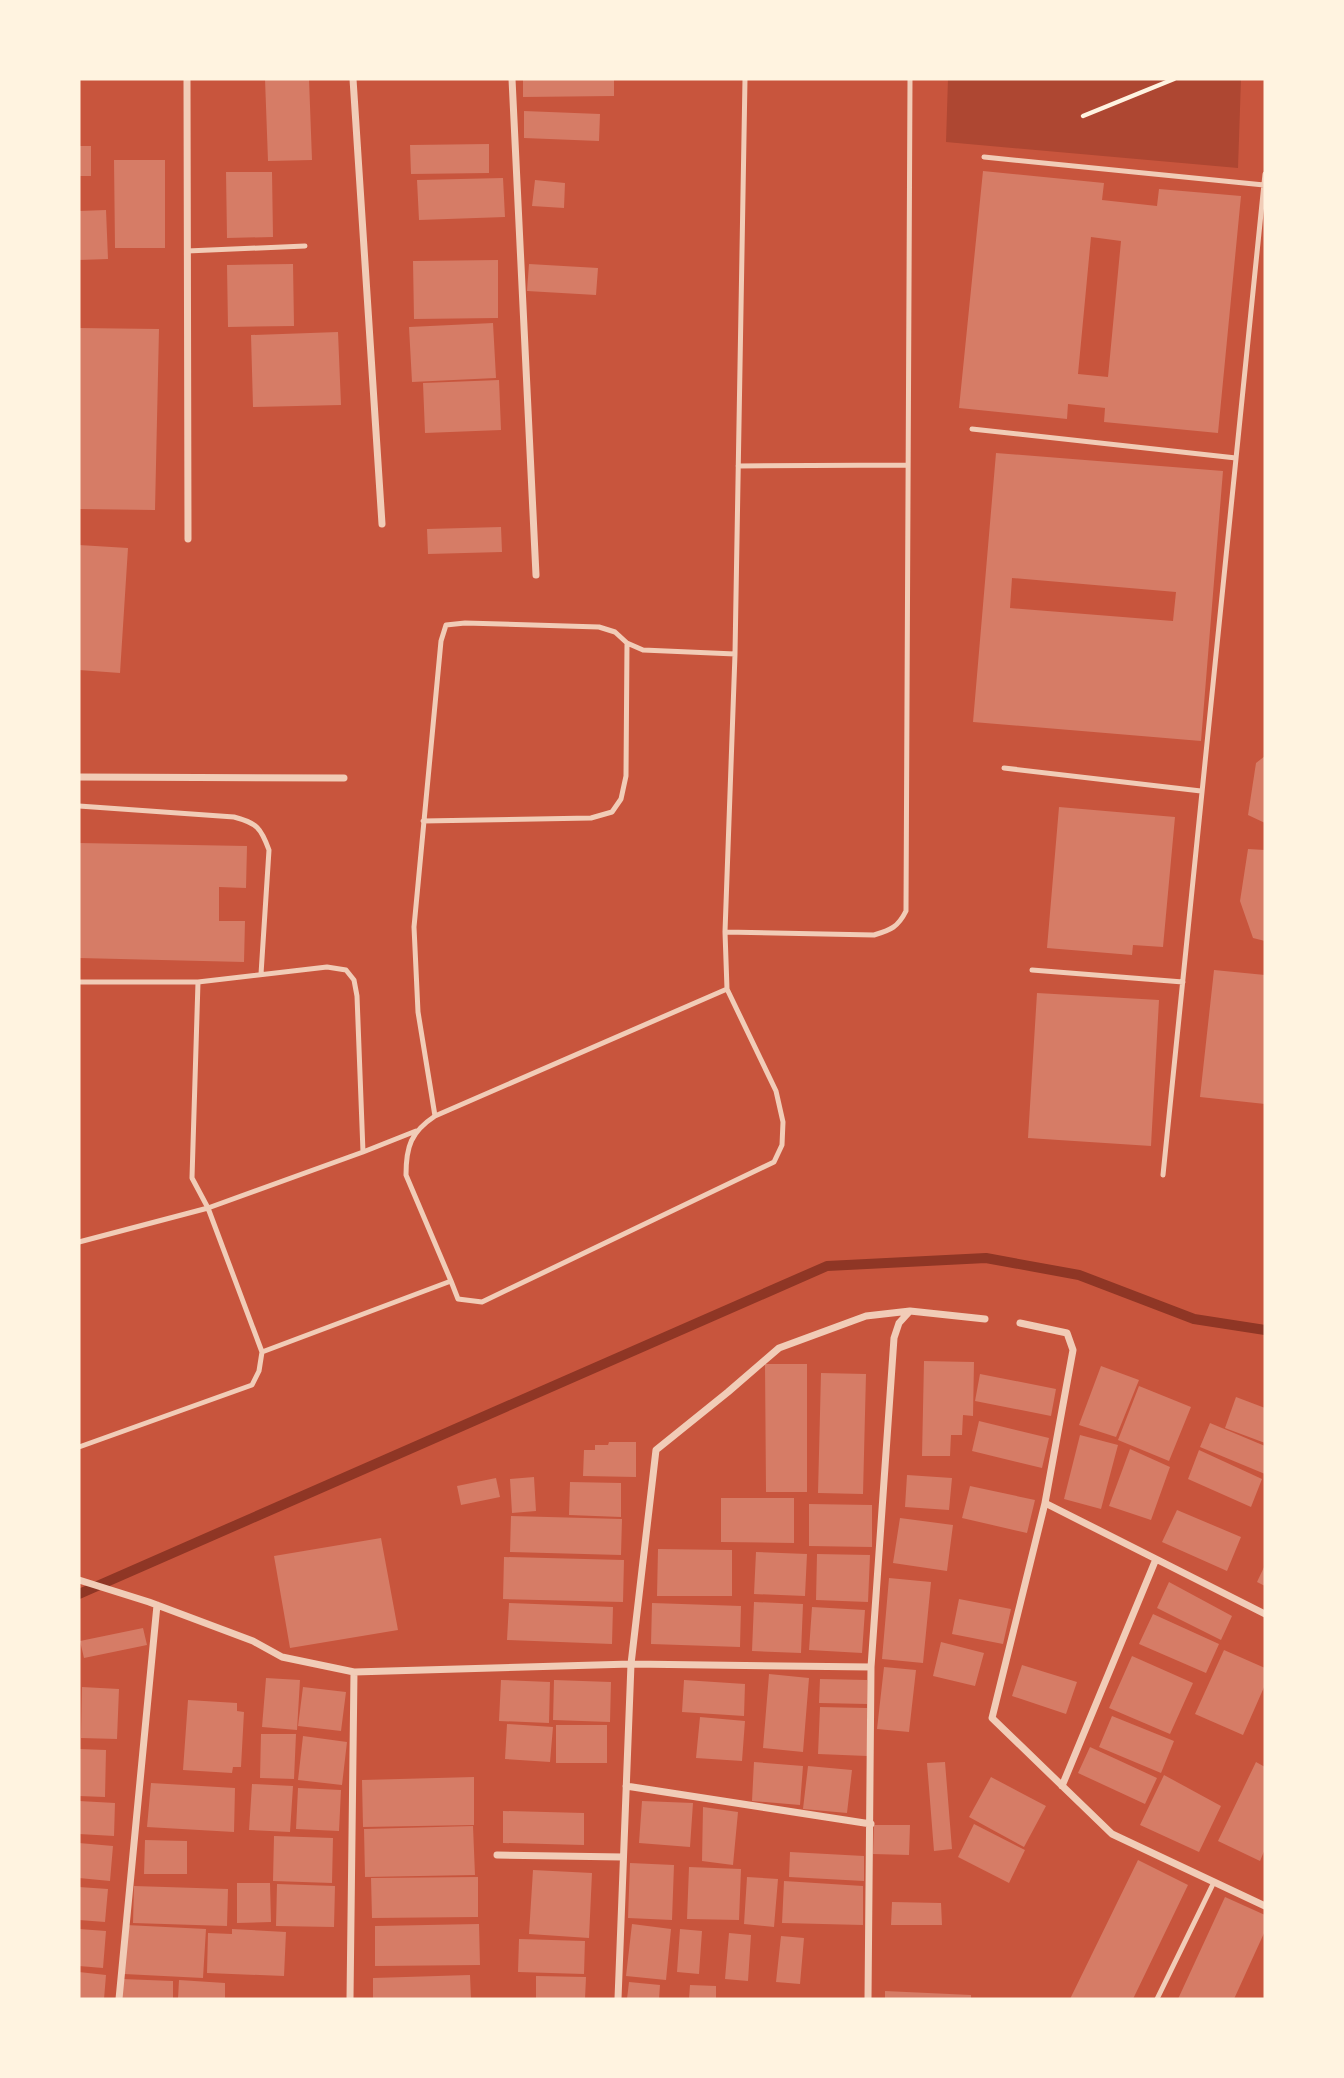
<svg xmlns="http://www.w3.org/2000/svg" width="1344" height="2078" font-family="'Alegreya Sans',sans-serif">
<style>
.green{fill:#ae4732}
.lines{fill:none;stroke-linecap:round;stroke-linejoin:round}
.stream{stroke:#8f3625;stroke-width:10}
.building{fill:#d67c66;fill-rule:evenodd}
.path{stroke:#fff3e0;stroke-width:4.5}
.service{stroke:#f1ccb7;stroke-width:5}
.minor{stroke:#f1ccb7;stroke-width:7}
</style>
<rect width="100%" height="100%" fill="#c8553d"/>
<path class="green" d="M948 79H1241L1238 168 946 142Z"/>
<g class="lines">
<path class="stream" d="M79 1594 827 1266 986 1258 1079 1275 1194 1319 1265 1330"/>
</g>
<path class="building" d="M265 79H309L312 160 268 161Z
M523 79H614V96L523 97Z
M524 111 600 114 599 141 524 138Z
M489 144V173L411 174 410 145Z
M79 146H91V176H79Z
M114 160H165V248H115Z
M983 171 1104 183 1102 200 1157 206 1159 189 1241 196 1218 433 1104 422 1105 408 1068 404 1067 419 959 408ZM1091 237 1121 241 1108 377 1078 374Z
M226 172H272L273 237 227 238Z
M503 178 505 217 419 220 417 180Z
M535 180 565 183 564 208 532 206Z
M106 210 108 259 79 260V211Z
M498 260V318L414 319 413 261Z
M293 264 294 326 228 327 227 265Z
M529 264 598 268 596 295 527 291Z
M493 323 496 378 412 382 409 327Z
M79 328 159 329 155 510 79 509Z
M338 332 341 405 253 407 251 335Z
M499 380 501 430 425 433 423 383Z
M996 453 1223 471 1201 741 973 722ZM1012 578 1176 592 1173 621 1010 608Z
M501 527 502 552 428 554 427 529Z
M79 545 128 548 120 673 79 670Z
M1265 756V823L1248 815 1256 763Z
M1059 807 1175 817 1163 947 1133 945 1132 955 1047 948Z
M79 843 247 846 246 888 219 887V921H245L244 962 79 958Z
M1248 849 1265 850V941L1253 938 1240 901Z
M1214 970 1265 975V1104L1200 1097Z
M1037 993 1159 1000 1151 1146 1028 1138Z
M924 1361 974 1362 973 1416 963 1415 962 1435H951L950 1456H922Z
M765 1364H807V1492H766Z
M1101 1366 1139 1380 1116 1437 1079 1425Z
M821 1373 866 1374 863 1494 818 1493Z
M980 1374 1056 1389 1051 1416 975 1401Z
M1139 1386 1191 1407 1169 1461 1118 1440Z
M1236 1397 1265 1408V1443L1225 1428Z
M979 1421 1049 1438 1042 1468 972 1451Z
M1210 1423 1265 1446V1474L1200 1447Z
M1080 1435 1118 1445 1101 1509 1064 1499Z
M609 1442H636V1477L583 1476 584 1450H595V1445H608Z
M1130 1449 1170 1467 1151 1520 1109 1506Z
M1199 1450 1262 1479 1251 1507 1188 1479Z
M907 1475 952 1478 949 1510 905 1507Z
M534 1477 536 1511 512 1513 510 1479Z
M496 1478 500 1497 461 1505 457 1486Z
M570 1482 621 1483V1517L569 1515Z
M970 1486 1035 1500 1027 1533 962 1518Z
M721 1498H794V1543L721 1542Z
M809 1504 872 1505V1547L809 1546Z
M1177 1510 1241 1537 1227 1571 1162 1542Z
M511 1516 622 1519 621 1555 510 1552Z
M900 1518 953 1525 947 1571 893 1563Z
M381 1538 398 1630 290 1648 274 1556Z
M658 1549 732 1550V1596H657Z
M756 1552 807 1554 805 1596 754 1594Z
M817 1554 870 1555 868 1602 816 1600Z
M504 1557 624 1560 623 1602 503 1599Z
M1265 1565V1586L1257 1582Z
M889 1578 931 1582 923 1663 882 1659Z
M1169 1582 1232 1616 1221 1640 1157 1608Z
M959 1599 1011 1609 1003 1644 952 1634Z
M754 1602 803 1604 801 1653 752 1651Z
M509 1603 613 1607 612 1644 507 1640Z
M652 1603 741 1606 740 1647 651 1644Z
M812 1607 865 1610 862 1653 809 1650Z
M1153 1614 1219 1644 1206 1673 1139 1644Z
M143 1628 147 1645 84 1658 80 1641Z
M941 1642 984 1653 975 1686 933 1676Z
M1224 1650 1265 1668V1685L1243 1735 1195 1714Z
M1132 1656 1193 1683 1170 1734 1109 1708Z
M1022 1665 1077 1682 1066 1714 1012 1696Z
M884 1667 916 1670 909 1732 877 1729Z
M769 1674 809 1678 803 1752 763 1748Z
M266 1678 300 1680 297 1730 262 1727Z
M820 1679 867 1680V1704L819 1703Z
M501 1680 550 1682 549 1723 499 1721Z
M554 1680 611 1682 610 1722 553 1720Z
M684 1680 745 1684 744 1716 682 1712Z
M82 1687 119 1689 117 1739 81 1738Z
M303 1687 346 1692 341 1731 298 1726Z
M188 1700 237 1703V1711L244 1712 241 1767H233L232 1773 183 1770Z
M820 1707 867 1708V1756L818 1754Z
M1112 1716 1174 1741 1161 1773 1099 1747Z
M700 1717 745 1721 742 1761 696 1758Z
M507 1724 553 1727 550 1762 505 1759Z
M556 1725H607V1763H556Z
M261 1734H296L294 1779 260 1778Z
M303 1736 347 1742 342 1785 298 1780Z
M1090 1747 1157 1778 1145 1804 1078 1773Z
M79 1749 106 1750 105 1797 79 1796Z
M754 1762 803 1766 800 1805 752 1801Z
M945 1762 952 1849 934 1851 927 1763Z
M1256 1762 1265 1767V1849L1260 1861 1218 1841Z
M808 1766 852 1770 847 1813 803 1809Z
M1164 1775 1221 1806 1199 1852 1140 1825Z
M474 1777V1825L363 1827 362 1780Z
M991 1777 1046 1806 1024 1847 969 1817Z
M151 1783 235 1788 234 1832 147 1827Z
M252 1784 293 1786 290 1832 249 1830Z
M298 1788 341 1790 339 1831 296 1829Z
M79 1801 115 1803 114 1836 79 1834Z
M642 1801 693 1803 690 1847 639 1843Z
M703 1807 738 1812 733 1865 702 1861Z
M503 1811 584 1813V1845L503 1843Z
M974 1824 1025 1850 1009 1883 958 1857Z
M874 1825H910L909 1855 873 1854Z
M473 1826 475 1875 365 1877 364 1829Z
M274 1836 333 1838 332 1883 273 1881Z
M145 1840 187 1841V1874H144Z
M79 1843 113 1846 110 1881 79 1878Z
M790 1852 864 1856V1881L789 1877Z
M1138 1860 1188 1885 1133 1999H1070Z
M630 1863 674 1865 672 1920 628 1918Z
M689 1867 741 1869 739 1920 687 1919Z
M533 1870 592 1873 589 1938 529 1934Z
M478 1877V1917L372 1918 371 1878Z
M747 1877 778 1879 774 1927 744 1924Z
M784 1881 863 1886V1925L782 1923Z
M237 1883H270L271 1922 237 1923Z
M277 1884 335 1886 334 1927 276 1926Z
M134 1886 228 1889 227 1926 133 1923Z
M79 1887 108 1889 105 1922 79 1920Z
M1225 1897 1265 1915V1931L1234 1999H1178Z
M892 1902 941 1903 942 1925H891Z
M479 1924 480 1965 375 1966V1926Z
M632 1924 671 1929 666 1980 626 1976Z
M126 1925 206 1929 203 1978 124 1974Z
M79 1929 106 1931 103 1968 79 1966Z
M232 1929 286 1932 284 1976 207 1973 208 1933 232 1934Z
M680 1929 702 1931 699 1974 677 1972Z
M729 1933 751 1935 748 1981 725 1979Z
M781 1936 804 1938 800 1984 776 1982Z
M519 1939 585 1941 584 1974 518 1972Z
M79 1972 106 1975 104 1999H79Z
M470 1975 471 1999H373V1978Z
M536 1976 586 1977 585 1999H536Z
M122 1979 173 1981V1999H121Z
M179 1980 225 1983V1999H178Z
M629 1982 660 1985 659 1999H627Z
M690 1985 716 1986V1999H689Z
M885 1991 971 1995V1999H885Z"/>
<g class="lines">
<path class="path" d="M1083 116 1174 79"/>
<path class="service" d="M984 157 1264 185
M187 251 305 246
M972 429 1236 458
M738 466 908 465
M1004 768 1201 791
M79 806 234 817C257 823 261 828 269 850L261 974
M423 821 591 818 612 812 621 799 626 776 627 643
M725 932 874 935C891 930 898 927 906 911L910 79
M327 967 346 970 354 980 357 996 363 1152 208 1208 192 1178 198 982Z
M1032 970 1183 982
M79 982H198
M435 1116 418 1012 414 927 441 641 446 625 465 623 599 627 615 632 627 643 643 650 735 654
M363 1152 416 1131
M1163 1175 1265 174
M79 1242 208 1208 262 1352 259 1371 252 1385 79 1447
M451 1281 406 1175C406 1146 411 1132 435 1116L727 989
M262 1352 451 1281 458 1299 482 1302 774 1162 782 1145 783 1122 776 1091 727 989 725 932 735 654 745 79
M1157 1999 1214 1882"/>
<path class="minor" d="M187 79 188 539
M353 79 382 524
M512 79 536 575
M79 777 344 778
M1020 1323 1067 1333 1073 1350 1045 1503
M79 1580 149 1602 253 1641 282 1657 354 1672 631 1664 871 1667
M1265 1614 1045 1503 992 1718 1112 1834 1265 1906
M626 1786 871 1824
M1062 1786 1156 1559
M497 1855 623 1857
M119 1999 157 1605
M350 1999 354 1672
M618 1999 631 1664 656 1450 728 1392 779 1348 866 1316 910 1311
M868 1999 871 1667 894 1338 899 1323 910 1311 985 1319"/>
</g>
<rect width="1344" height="2078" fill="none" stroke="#fff3e0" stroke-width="161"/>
</svg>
